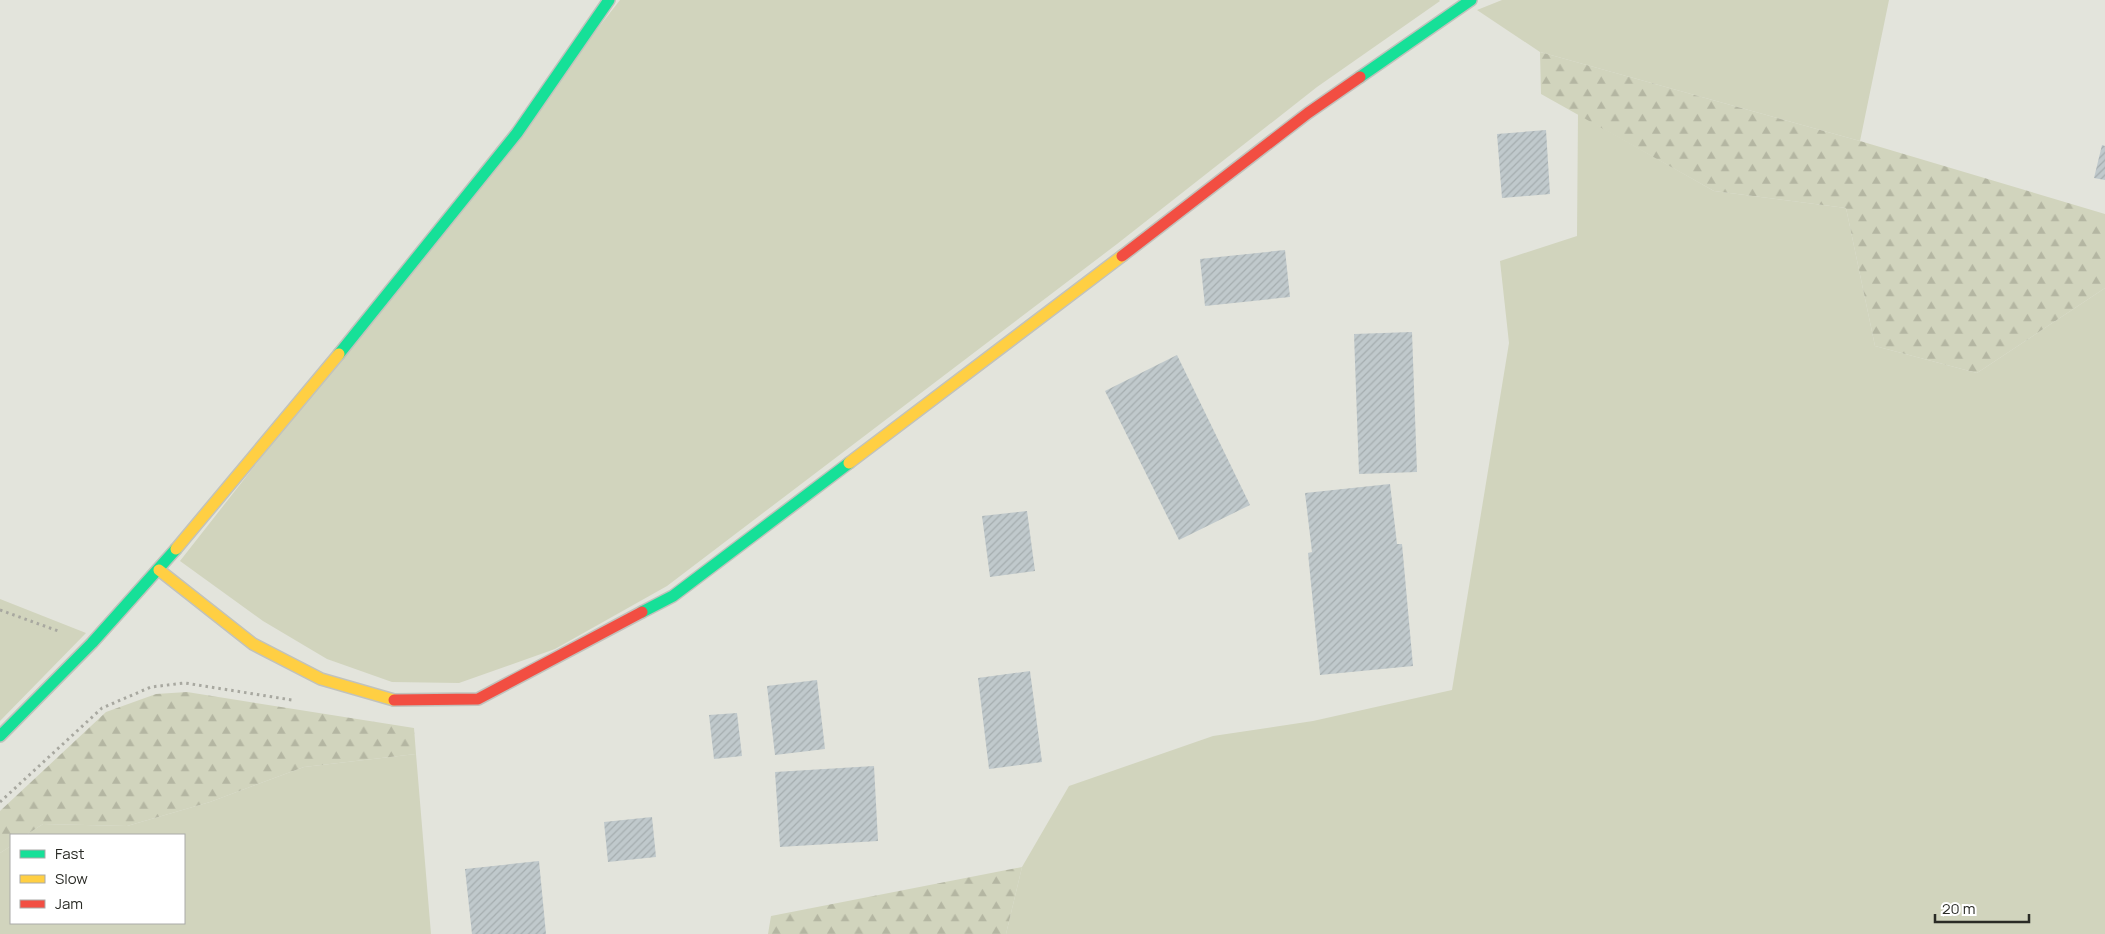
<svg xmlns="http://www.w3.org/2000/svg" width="2105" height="934" font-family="Manrope,sans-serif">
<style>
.grass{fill:#d1d4bd}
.forest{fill:url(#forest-firs)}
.building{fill:url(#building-hatch)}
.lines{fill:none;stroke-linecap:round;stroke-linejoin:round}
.fast-casing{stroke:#c1c2bc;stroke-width:14}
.slow-casing{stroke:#c1c2bc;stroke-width:14}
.jam-casing{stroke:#c1c2bc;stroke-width:14}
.path{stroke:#a8a8a0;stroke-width:3;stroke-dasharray:2.5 4;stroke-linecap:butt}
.fast{stroke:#16e098;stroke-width:11}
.slow{stroke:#ffcf43;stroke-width:11}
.jam{stroke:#f24e42;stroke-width:11}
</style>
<defs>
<pattern id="forest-firs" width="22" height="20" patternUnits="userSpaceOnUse" patternTransform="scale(1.25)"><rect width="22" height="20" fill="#d1d4bd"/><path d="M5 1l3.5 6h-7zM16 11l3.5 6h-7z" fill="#b4b6a2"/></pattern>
<pattern id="building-hatch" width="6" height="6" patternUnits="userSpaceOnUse" patternTransform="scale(1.25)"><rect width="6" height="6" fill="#c0c9cc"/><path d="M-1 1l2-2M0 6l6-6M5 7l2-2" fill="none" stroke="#a5adaf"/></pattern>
</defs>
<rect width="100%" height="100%" fill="#e3e4dc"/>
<path class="grass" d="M620 0H1439L1440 1 1317 87 1117 244 667 586 555 649 459 683 392 682 327 659 263 621 180 561Z
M1502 0H1889L1860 141 1540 52 1477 10Z
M1578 114 1714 191 1846 208 1875 346 1977 373 2105 288V934H1006L1022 867 1069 786 1213 736 1313 721 1452 690 1509 343 1500 261 1577 236Z
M0 599 86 633 0 721Z
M416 754 431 934H0V853L11 846V923H184V835H26L43 824 127 826 210 802 304 767Z"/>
<path class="forest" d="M1540 52 1860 141 2105 214V288L1977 373 1875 346 1846 208 1714 191 1541 94Z
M187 692 414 728 416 754 304 767 210 802 127 826 43 824 26 835H11V846L0 853V811L106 712 156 694Z
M1022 867 1006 934H768L771 916Z"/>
<path class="building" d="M1546 130 1550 194 1502 198 1497 134Z
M2102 145 2105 146V180L2094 178Z
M1285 250 1290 297 1205 306 1200 259Z
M1412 332 1417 472 1359 474 1354 334Z
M1177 355 1250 505 1179 540 1105 391Z
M1390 484 1397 544H1402L1413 666 1320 675 1308 553 1312 552 1305 493Z
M1027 511 1035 571 990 577 982 516Z
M1030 671 1042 762 989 769 978 678Z
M817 680 825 749 775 755 767 686Z
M737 713 742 756 714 759 709 715Z
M874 766 878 841 780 847 775 772Z
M652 817 656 857 608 862 604 822Z
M539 861 546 934H472L465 869Z"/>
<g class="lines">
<g class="fast-casing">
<path id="fast" d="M1360 77 1471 0
M339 354 517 133 609 0
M642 612 673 596 849 463
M0 736 92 643 176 549"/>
</g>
<g class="slow-casing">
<path id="slow" d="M849 463 1122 256
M176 549 339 354
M159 570 253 644 321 679 394 700"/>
</g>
<g class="jam-casing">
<path id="jam" d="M1122 256 1308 113 1360 77
M394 700 478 699 642 612"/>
</g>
<path class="path" d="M0 610 61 632
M0 802 102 708 151 687 185 683 292 700"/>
<use href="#fast" class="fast"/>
<use href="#slow" class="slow"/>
<use href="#jam" class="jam"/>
</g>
<rect x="10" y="834" width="175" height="90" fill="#ffffff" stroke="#aaaaa8"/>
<rect x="20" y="850" width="25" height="8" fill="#16e098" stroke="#aaaaa8"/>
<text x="55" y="859" font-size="15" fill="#2a2b26">Fast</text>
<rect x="20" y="875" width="25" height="8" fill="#ffcf43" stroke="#aaaaa8"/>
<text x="55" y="884" font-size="15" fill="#2a2b26">Slow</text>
<rect x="20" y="900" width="25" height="8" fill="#f24e42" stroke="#aaaaa8"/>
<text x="55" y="909" font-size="15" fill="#2a2b26">Jam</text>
<path d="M1935 914v8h94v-8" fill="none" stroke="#2a2b26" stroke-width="2.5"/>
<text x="1942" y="914" font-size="15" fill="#2a2b26" stroke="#ffffff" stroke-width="4" paint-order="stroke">20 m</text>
</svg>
